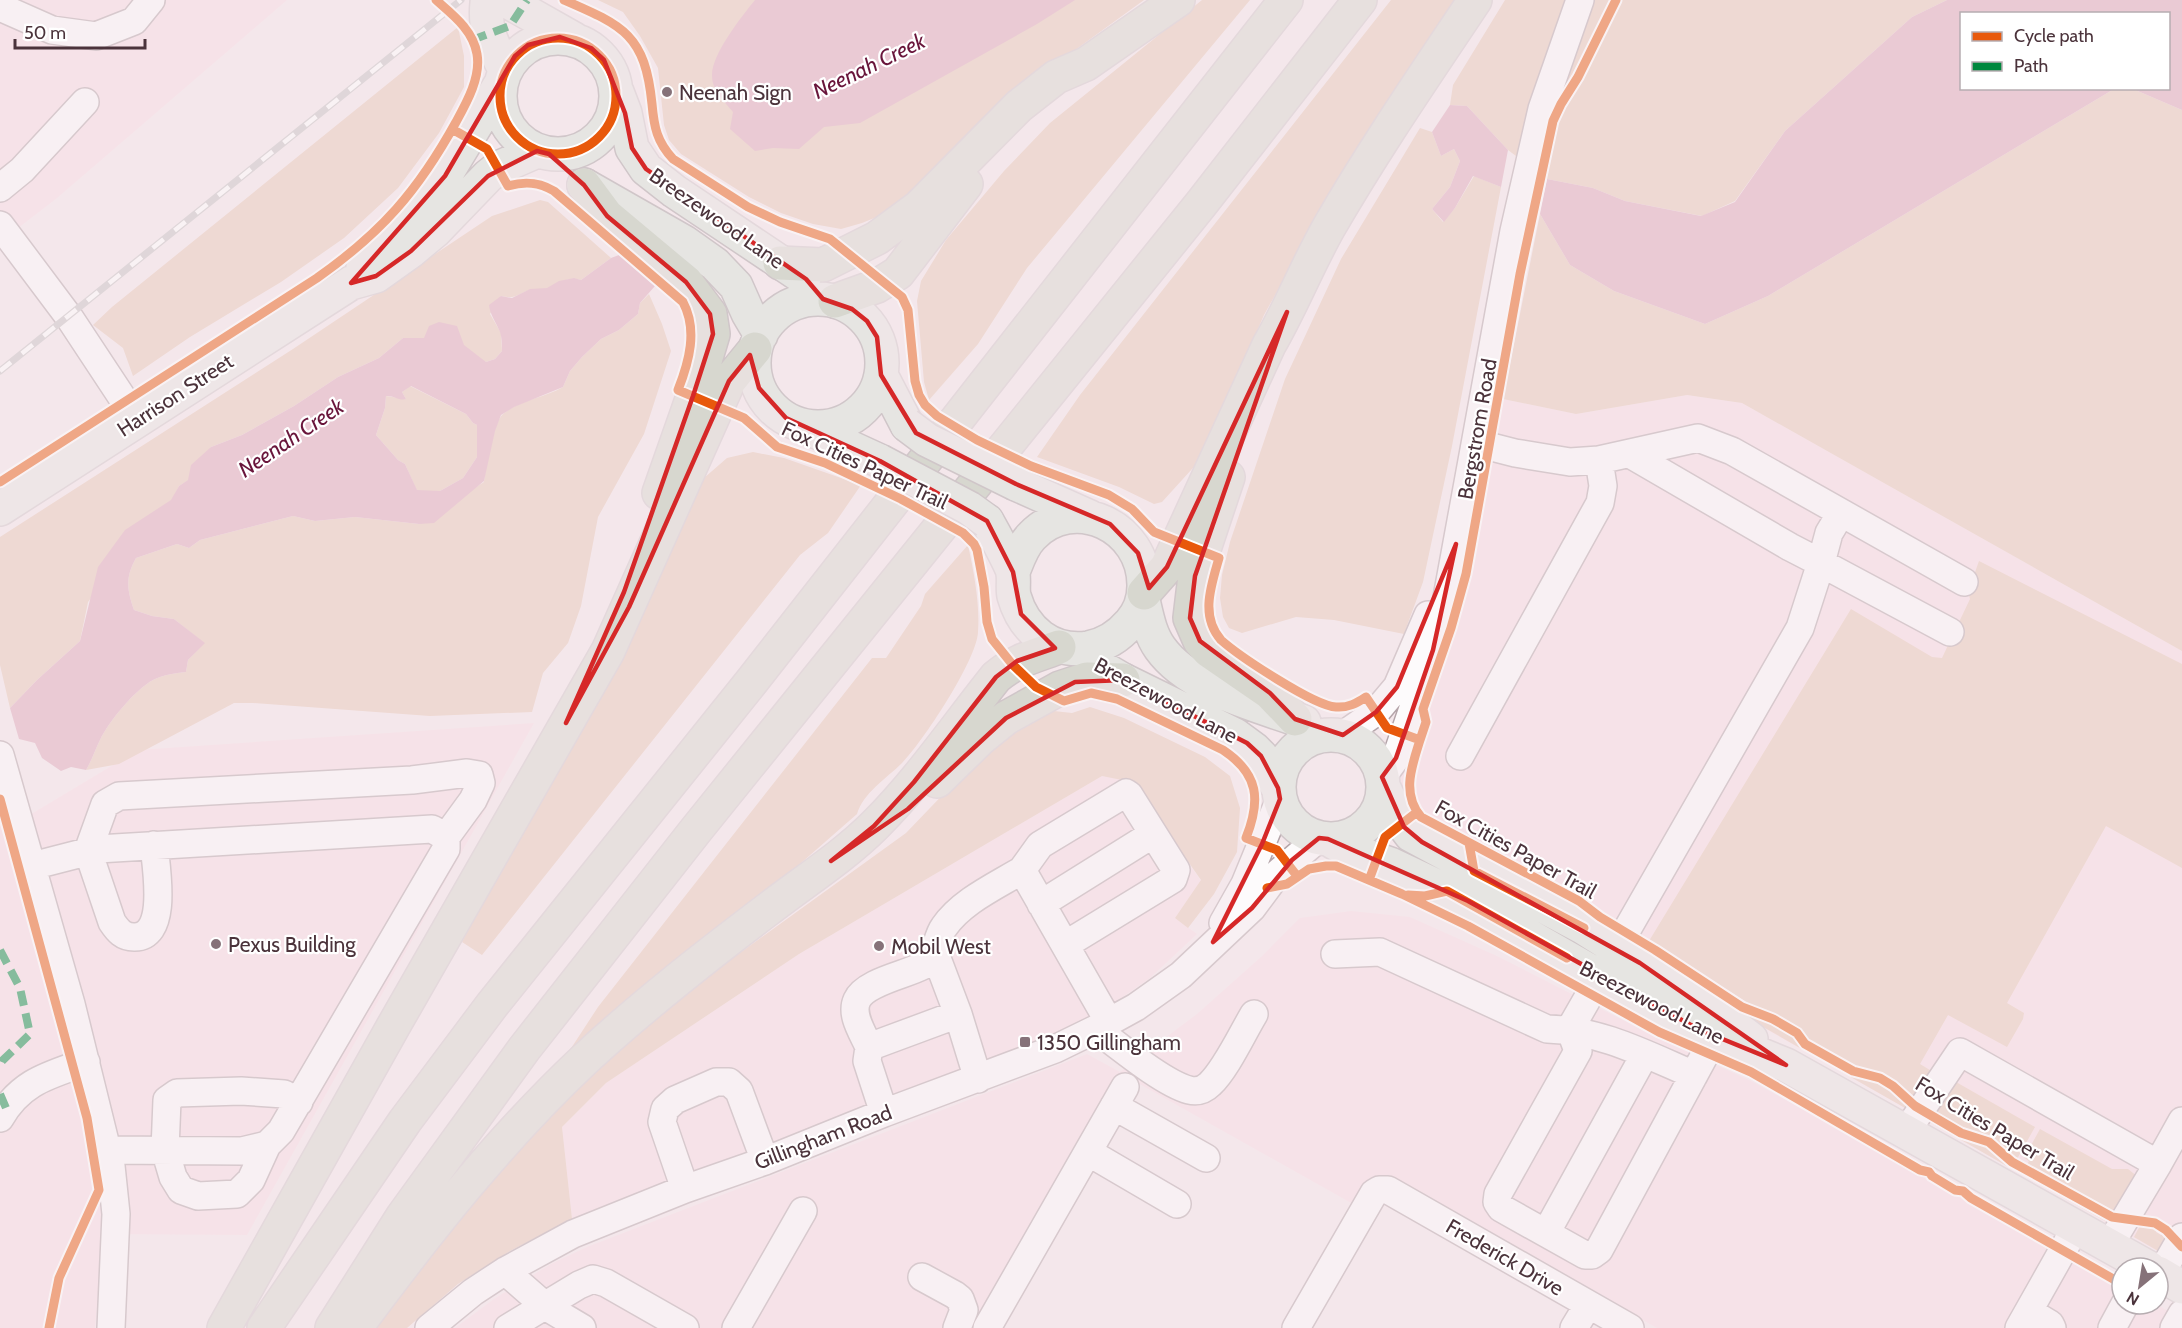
<svg xmlns="http://www.w3.org/2000/svg" width="2182" height="1328" font-family="Cabin,sans-serif">
<style>
.built{fill:#f9dce4}
.green{fill:#e7c7b5}
.water{fill:#dda7b9;fill-rule:evenodd}
.lines{fill:none;stroke-linecap:round;stroke-linejoin:round}
.minor-casing{stroke:#b4a4a9;stroke-width:30}
.major-casing{stroke:#d0c6c9;stroke-width:36}
.highway-casing{stroke:#d0c6c9;stroke-width:36}
.minor{stroke:#fdfbfc;stroke-width:27}
.major{stroke:#e6e5e2;stroke-width:33}
.highway{stroke:#d7d7cf;stroke-width:33}
.rail-casing{stroke:#c6c2c3;stroke-width:7}
.rail{stroke:#fff;stroke-width:4.5;stroke-dasharray:14;stroke-linecap:butt}
.major-bridge-casing{stroke:#d0c6c9;stroke-width:36;stroke-linecap:butt}
.major-bridge{stroke:#e6e5e2;stroke-width:33}
.quiet{stroke:#00873e;stroke-width:8;stroke-dasharray:15 8;stroke-linecap:butt}
.cycleway-casing{stroke:#fff;stroke-width:13}
.cycleway{stroke:#e8590c;stroke-width:9}
.marked{fill:none;stroke:#d62828;stroke-width:4.5;stroke-linejoin:round}
.poi-dot{fill:#867279;stroke:#fff;stroke-width:2}
.labels{text-anchor:middle;dominant-baseline:central;stroke-width:4.5;stroke-linejoin:round;paint-order:stroke}
.poi-label{font-size:21px;fill:#4b333b;stroke:#fff;text-anchor:start}
.street-label{font-size:21px;fill:#4b333b;stroke:#fff}
.water-label{font-size:22px;font-style:italic;fill:#69153b;stroke:#fff}
</style>
<rect width="100%" height="100%" fill="#f4e7eb"/>
<path class="built" d="M0 0H287L57 198 0 242Z
M1687 395 1742 403 2182 651V1265L1771 1032 1609 931 1419 825 1402 795 1401 775 1407 751 1419 715 1427 710 1446 659 1467 588 1503 399 1576 414Z
M534 723 247 1235 103 1234 95 1328H0V826L33 813 138 750Z
M1102 776 1132 781 1201 881 1175 918 1197 934 1150 978 1117 1001 1079 1022 1046 1038 572 1219 562 1127 606 1083 799 954Z
M1351 911 1410 917 1499 957 1658 1038 1753 1082 2063 1250 2122 1285V1304H2156L2182 1319V1328H1657L1400 1182 1353 1204 1120 1073 970 1328H455L494 1299 551 1264 587 1247 901 1126 1087 1054 1120 1072 1197 1014 1261 957 1300 918Z"/>
<path class="green" d="M598 0H1144L1042 74 916 190 884 214 862 223 841 229 813 224 781 213 749 197 681 154 669 140 664 125 658 68 640 36 623 12Z
M1202 0H1250L1027 268 978 344 929 400 924 382 917 301 921 281 946 240 1004 171 1050 123Z
M1391 0H1457L1330 196 1264 315 1202 458 1162 502 1154 504 1119 487 1037 457 1080 395Z
M1505 0H1947L1912 17 1785 131 1735 201 1702 216 1625 201 1593 188 1547 179 1508 150 1467 106 1450 105 1453 85Z
M458 27 464 56V87L439 133 398 188 344 238 281 282 190 337 133 376 123 348 93 325 112 307Z
M2114 89H2133L2182 110V651L1742 403 1687 395 1576 414 1503 399 1540 214 1570 265 1614 291 1705 324 1768 296Z
M1420 128 1432 132 1441 156 1454 149 1460 161 1450 187 1432 209 1443 222 1455 208 1474 176 1501 187 1452 446 1423 582 1404 634 1334 620 1296 617 1242 633 1229 628 1223 617 1220 598 1222 575 1230 542 1285 379 1341 259Z
M540 200 548 202 611 258 581 280C567 276 561 283 549 288 543 290 535 288 529 290 516 295 516 299 501 296L490 314 501 333 502 351 495 359 486 362 424 338H403L379 358 338 377 294 406 242 435 211 447 189 480 179 486 172 500 157 511 88 602 80 641 37 680 10 708 0 665V537L293 349 492 216Z
M649 294 662 324 671 351 644 434 598 517 581 606 568 643 543 673 532 712 430 716 253 703H234L119 764 86 770C92 760 95 750 100 740 109 721 135 690 153 680 163 675 175 673 186 672L188 660 204 643 174 619 152 616 134 610C127 589 125 578 136 558L177 544 189 548 200 540 293 516 315 521 355 517 419 524 484 482C486 467 493 423 503 414 519 400 544 398 563 387L570 371 582 357 601 339 619 330 638 314 640 303Z
M410 386 466 414 473 423 477 425V457L463 478 440 491H417L405 464 398 460 376 435 385 408 386 396 406 399 402 392Z
M753 452 784 458 861 485 828 533 800 555 482 955 462 942 516 841 704 478 727 458Z
M968 545C974 573 980 604 978 632 977 660 922 743 902 763 887 778 863 793 857 814L785 877 566 1056 598 1007 872 658H886L921 606 925 594Z
M1979 561 2182 664V868L2106 826 2007 1003 2024 1013 2023 1019 2007 1047 1948 1015 1920 1064 1938 1075 1921 1110 1903 1100 1914 1109 1958 1133 1986 1143 2014 1165 2012 1169 1765 1028 1638 943 1740 1009 1761 1016 1792 1033 1803 1045 1850 1073 1871 1080 1649 941 1851 609 1932 657 1942 658 1970 599 1968 592Z
M1090 707 1124 718 1205 757 1230 776 1240 808 1237 852 1214 894 1188 928 1175 918 1201 880 1132 782 1102 776 799 954 606 1083 562 1127 572 1219 510 1251 458 1284 407 1328H375L431 1250 578 1080 697 984 906 833 954 783 1008 737 1054 711 1072 713Z
M1956 1082 2035 1127 2017 1159 1989 1137 1960 1127 1933 1111Z
M2040 1129 2112 1169H2128L2138 1177 2121 1213H2113L2027 1165 2029 1161 2024 1158Z
M2018 1167 2110 1220 2137 1224 2132 1236 2016 1171Z
M2141 1224 2157 1229 2156 1232 2161 1235 2163 1232 2175 1245 2165 1255 2134 1237Z"/>
<path class="water" d="M755 0H1075L1037 24 860 123 824 127 799 149 773 148 755 151 730 129 733 112C725 102 712 90 712 76 711 55 742 16 755 0Z
M1947 0H2182V110L2133 89 2168 88V14H1962V88L2114 89 1768 296 1705 324 1614 291 1570 265 1540 214 1547 179 1593 188 1625 201 1701 216 1735 202 1785 131 1912 17Z
M1450 105 1467 106 1508 150 1501 187 1473 176 1455 208 1444 222 1432 209 1450 187 1460 161 1454 149 1441 156 1432 132Z
M619 255 655 286 640 303 638 314 619 330 601 339 582 357 570 371 563 387 514 407 501 415 495 431 484 481 434 523 419 524 355 517 315 521 293 516 200 540 189 548 177 544 136 558C125 578 127 589 134 610L152 616 174 619 205 643 188 660 186 672C175 673 163 675 153 680 135 690 109 721 100 740 95 750 92 760 86 770L71 767 61 771 42 758 35 743 19 739 10 708 37 680 80 641 98 567 125 530 171 500 179 486 188 480 191 465 211 447 242 435 294 406 338 377 379 358 403 338H424L429 326 439 322 457 326 464 345 486 362 495 359 502 351C502 345 502 338 500 332 496 322 490 315 489 305L501 296 512 298 530 289 547 288 559 281 574 278 581 280 611 258ZM411 386 466 414 473 423 477 425V457L463 478 440 491 417 490 405 464 398 460 376 435 385 408 386 396C393 395 399 401 406 399L402 392Z"/>
<g class="lines">
<g class="minor-casing">
<path id="minor" d="M0 7 52 30 96 36 134 21 151 0
M0 188 22 170 85 102
M0 225 69 317 137 420
M1476 443 1515 453 1570 462 1599 460 1698 438 1732 451 1964 582
M1630 454 1790 547 1821 563 1829 533 1841 513
M1343 735 1376 712 1397 687 1428 615
M0 755 71 1004 111 1166 116 1214 111 1328
M1460 756 1600 503 1603 486 1599 460
M1382 777 1396 758 1433 650 1446 603 1514 231 1542 109 1580 0
M154 845C156 867 169 938 134 937 123 937 118 931 112 922L88 851 105 804 119 796 412 780 467 773 479 775 481 783 473 800 446 837
M32 866 98 849 432 829 446 837V849L281 1131 267 1145 242 1151 108 1150
M1041 904 1153 834
M1223 923 1245 884 1280 799
M1065 945 1173 879 1176 870 1129 795 1126 793 1040 845 1022 870 1109 1022
M935 953 958 1014
M1335 954 1380 952 1547 1029C1600 1030 1645 1054 1694 1075
M1096 1029C1119 1046 1163 1083 1189 1090 1197 1092 1204 1090 1210 1084 1226 1069 1242 1034 1254 1014
M1715 1036 1599 1250 1592 1255H1585L1501 1208 1497 1202 1498 1194 1578 1051 1570 1029 1800 628 1821 563 1950 632
M869 1047C863 1033 850 1015 857 1000 865 982 905 975 922 966 938 958 935 939 944 927 962 901 996 886 1022 870
M1114 1106 1206 1158
M884 1113 867 1061 869 1047 958 1014 978 1079
M0 1118C21 1081 50 1075 86 1062
M1906 1132 1960 1052 2158 1164 2109 1246
M267 1145 251 1180 237 1194 198 1196 181 1190 173 1177 165 1150 167 1100 177 1093 241 1091 284 1094 299 1102
M1088 1152 1177 1204
M2158 1164 2182 1121
M685 1189 662 1122 665 1109 675 1100 716 1082H729L739 1091 765 1161
M1546 1233 1645 1054
M505 1271 545 1306 582 1328
M2160 1275 2182 1237
M922 1277 955 1295 960 1299 964 1310 957 1328
M2030 1312 2050 1324 2052 1328
M429 1328 473 1292 505 1271 573 1234 685 1189 765 1161 884 1113 1055 1049 1096 1029 1136 1007 1181 975 1252 908 1278 873 1319 838
M508 1328 579 1285 593 1279 606 1283 685 1328
M736 1328 803 1211
M987 1328 1125 1087
M1296 1328 1374 1193 1379 1190H1388L1630 1328
M1574 1328 1588 1305
M2019 1328 2076 1227
M2112 1328 2125 1304
M2174 1328 2182 1314"/>
</g>
<g class="major-casing">
<path id="major" d="M505 0 574 39
M487 3C484 31 493 45 505 70
M500 96a58 58 0 1 1 116 0a58 58 0 1 1-116 0Z
M617 92 625 113 632 148 646 169 674 191 804 278
M584 185 684 242 715 264 736 286 748 313 761 335
M363 267 411 219 445 176 500 85
M754 363a64 64 0 1 1 128 0a64 64 0 1 1-128 0Z
M881 375 907 425
M806 427 880 461
M1016 484 1090 517
M0 509 351 283 376 276 411 251 435 231 488 176 498 168 537 151
M987 521C996 537 1005 553 1012 569 1015 578 1012 588 1014 596 1024 631 1052 653 1088 648 1105 645 1119 636 1130 623 1139 613 1144 599 1144 586 1145 527 1074 492 1032 536 1022 546 1018 559 1013 572
M1143 600C1147 617 1150 634 1160 648 1190 690 1259 705 1304 722
M1099 666 1123 680 1235 735 1254 749 1261 756 1278 788
M1279 787a52 52 0 1 1 104 0a52 52 0 1 1-104 0Z
M1383 786 1398 818 1411 835 1584 928 1709 1007 1751 1039
M1328 839 1342 847 1390 864 1468 901 1599 976 1698 1029 1786 1065 2149 1268
M2158 1273 2182 1287"/>
</g>
<g class="highway-casing">
<path id="highway" d="M584 185 607 216 686 282 710 314 713 334 702 371 659 493
M780 263 823 265 877 238 919 207 1019 106 1056 77 1086 64 1178 0
M835 301 877 286 898 273 966 184
M1228 477 1195 576 1190 618 1200 641 1209 651 1270 693 1295 719
M1144 593 1167 567 1269 345C1291 307 1307 266 1329 227 1374 149 1425 75 1475 0
M937 781 980 739 1006 718 1060 688 1087 679 1123 680
M353 1325 362 1319C430 1228 500 1139 584 1060 642 1006 705 957 767 910 803 882 843 857 875 825 920 780 956 727 996 677 1016 660 1035 656 1059 647
M224 1328 394 1025 608 651 729 381 755 349
M264 1328 405 1121 492 1005 752 681 1286 0
M332 1328 403 1216 524 1049 696 830 1201 204 1360 0"/>
</g>
<use href="#minor" class="minor"/>
<use href="#major" class="major"/>
<use href="#highway" class="highway"/>
<g class="rail-casing">
<path id="rail" d="M0 371 461 0"/>
</g>
<use href="#rail" class="rail"/>
<g class="major-bridge-casing">
<path id="major-bridge" d="M907 425 927 440 1016 484
M880 461 969 508 987 521"/>
</g>
<use href="#major-bridge" class="major-bridge"/>
<path class="quiet" d="M472 40 510 26 527 0
M0 950 20 988 30 1034 2 1061 0 1066
M0 1094 6 1108"/>
<g class="cycleway-casing">
<path id="cycleway" d="M564 0C624 26 645 35 652 104 654 127 657 142 673 159L748 207 780 222 830 239 902 297 908 310 915 381 919 395 925 405 937 416 977 440 1031 466 1109 495 1132 509 1154 532 1219 558C1211 586 1200 616 1221 640 1239 656 1314 706 1336 707 1348 708 1357 703 1366 697L1387 728 1420 740C1412 766 1401 793 1421 817L1579 901 1600 917 1655 950 1742 1007 1773 1019 1797 1033 1805 1044 1853 1071 1880 1078 1893 1086 1915 1106 1961 1133 1989 1142 2012 1162 2112 1217 2155 1223 2166 1230 2182 1247
M500 96a58 58 0 1 1 116 0a58 58 0 1 1-116 0Z
M452 129 487 149 508 186C525 181 539 182 554 191L683 302C698 330 689 362 678 390L744 418 777 447 825 463 901 499 963 533 974 544 977 550 984 587 987 622 992 639 1012 664 1036 687 1064 701 1091 693 1117 699 1223 750C1259 774 1261 800 1246 838L1277 850 1297 876
M0 482 317 278C381 233 418 191 456 122 467 102 481 77 477 54 473 30 453 15 436 0
M1420 740 1426 722 1423 709 1451 628 1466 574 1520 274 1553 121 1561 104 1578 77 1616 0
M0 799 87 1118 99 1190 59 1278 49 1328
M1469 843 1474 871 1584 928
M1369 880 1385 837 1417 812
M1267 888 1287 884 1309 869 1326 866H1336L1402 894 1468 926 1659 1032 1751 1072 1920 1170 1929 1172 1932 1176 1955 1190 1963 1191 1971 1198 2122 1284
M1408 895 1425 896 1447 891 1567 958"/>
</g>
<use href="#cycleway" class="cycleway"/>
</g>
<path d="M0 0H2182V1328H0ZM560 37 591 48 604 60 625 113 632 148 646 169 806 279 823 299 852 309 867 321 877 337 881 375 916 433 1016 484 1110 524 1138 553 1149 588 1167 567 1287 312 1195 576 1190 618 1200 641 1270 693 1295 719 1343 735 1376 712 1397 687 1456 544 1433 650 1396 758 1382 777 1404 827 1422 842 1640 963 1786 1065 1698 1029 1468 901 1328 839 1319 838 1292 860 1252 908 1213 942 1262 844 1280 799 1278 788 1261 756 1247 743 1123 680 1075 682 1006 718 908 809 831 861 874 826 914 782 996 677 1017 661 1055 648 1021 614 1013 572 987 521 880 461 786 418 759 388 750 355 729 381 629 607 566 723 624 592 693 396 713 334 710 314 686 282 607 216 584 185 549 154 537 151 488 176 411 251 376 276 351 283 445 176 515 56 528 45Z" fill="#f4e7eb" fill-opacity=".55" fill-rule="evenodd"/>
<path class="marked" d="M560 37 591 48 604 60 625 113 632 148 646 169 806 279 823 299 852 309 867 321 877 337 881 375 916 433 1016 484 1110 524 1138 553 1149 588 1167 567 1287 312 1195 576 1190 618 1200 641 1270 693 1295 719 1343 735 1376 712 1397 687 1456 544 1433 650 1396 758 1382 777 1404 827 1422 842 1640 963 1786 1065 1698 1029 1468 901 1328 839 1319 838 1292 860 1252 908 1213 942 1262 844 1280 799 1278 788 1261 756 1247 743 1123 680 1075 682 1006 718 908 809 831 861 874 826 914 782 996 677 1017 661 1055 648 1021 614 1013 572 987 521 880 461 786 418 759 388 750 355 729 381 629 607 566 723 624 592 693 396 713 334 710 314 686 282 607 216 584 185 549 154 537 151 488 176 411 251 376 276 351 283 445 176 515 56 528 45Z"/>
<g class="poi-dot">
<circle cx="667" cy="92" r="6"/>
<circle cx="216" cy="944" r="6"/>
<circle cx="879" cy="946" r="6"/>
<rect x="1019" y="1036" width="12" height="12" rx="3"/>
</g>
<g class="labels">
<g class="poi-label">
<text x="679" y="92">Neenah Sign</text>
<text x="228" y="944">Pexus Building</text>
<text x="891" y="946">Mobil West</text>
<text x="1037" y="1042">1350 Gillingham</text>
</g>
<g class="street-label">
<text transform="translate(717 218) rotate(35)">Breezewood Lane</text>
<text transform="translate(175 395) rotate(-33)">Harrison Street</text>
<text transform="translate(1477 429) rotate(-80)">Bergstrom Road</text>
<text transform="translate(865 465) rotate(25)">Fox Cities Paper Trail</text>
<text transform="translate(1166 700) rotate(28)">Breezewood Lane</text>
<text transform="translate(1516 849) rotate(29)">Fox Cities Paper Trail</text>
<text transform="translate(1652 1002) rotate(27)">Breezewood Lane</text>
<text transform="translate(1995 1128) rotate(31)">Fox Cities Paper Trail</text>
<text transform="translate(823 1137) rotate(-21)">Gillingham Road</text>
<text transform="translate(1505 1257) rotate(30)">Frederick Drive</text>
</g>
<g class="water-label">
<text transform="translate(869 66) rotate(-26)">Neenah Creek</text>
<text transform="translate(291 438) rotate(-34)">Neenah Creek</text>
</g>
</g>
<rect x="1960" y="12" width="210" height="78" fill="#ffffff" stroke="#b7adb1" stroke-width="1.5"/>
<rect x="1972" y="32" width="30" height="9" fill="#e8590c" stroke="#b7adb1" stroke-width="1.5"/>
<text x="2014" y="42" font-size="18" fill="#4b333b">Cycle path</text>
<rect x="1972" y="62" width="30" height="9" fill="#00873e" stroke="#b7adb1" stroke-width="1.5"/>
<text x="2014" y="72" font-size="18" fill="#4b333b">Path</text>
<g transform="translate(2140 1286) rotate(210)"><circle r="28" fill="#ffffff" stroke="#b7adb1" stroke-width="1.5"/>
<path d="M0-4.5L10 22L0 15L-10 22Z" fill="#867279"/>
<text y="-9" font-size="16" font-weight="bold" text-anchor="middle" fill="#4b333b">N</text>
</g>
<path d="M15 39v9h130v-9" fill="none" stroke="#4b333b" stroke-width="3"/>
<text x="24" y="39" font-size="18" fill="#4b333b" stroke="#ffffff" stroke-width="4.5" paint-order="stroke">50 m</text>
</svg>
